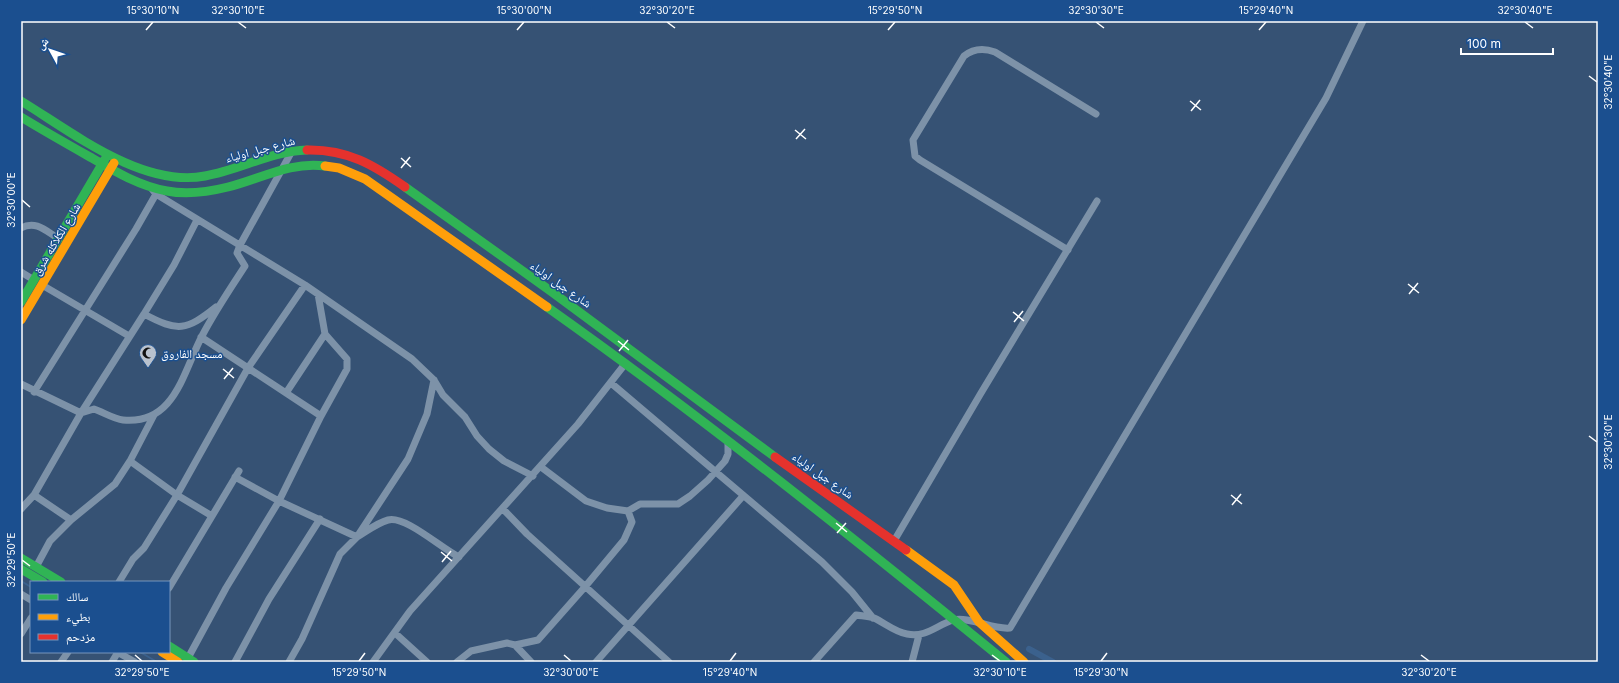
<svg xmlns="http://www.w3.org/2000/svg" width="1619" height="683" font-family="Inter,'Noto Naskh Arabic',sans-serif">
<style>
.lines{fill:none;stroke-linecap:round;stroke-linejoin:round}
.stream{stroke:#3b618d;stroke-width:2}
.canal{stroke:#3b618d;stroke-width:6}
.street{stroke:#7d92a8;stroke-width:7}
.fast{stroke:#30b455;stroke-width:9}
.slow{stroke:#ff9f0a;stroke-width:9}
.jam{stroke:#e5322d;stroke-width:9}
.ticks{fill:none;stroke:#fff;stroke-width:1.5}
.labels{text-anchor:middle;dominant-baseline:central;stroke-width:3;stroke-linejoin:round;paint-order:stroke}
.street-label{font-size:12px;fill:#fff;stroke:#1b4f8f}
.poi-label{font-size:12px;fill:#fff;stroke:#1b4f8f;text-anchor:start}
.neatline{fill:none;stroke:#fff;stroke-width:1.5}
.ticks-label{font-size:10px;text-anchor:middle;fill:#fff}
</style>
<rect width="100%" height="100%" fill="#365274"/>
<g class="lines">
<path class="stream" d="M21 581 31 587
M140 652 157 662"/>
<path class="canal" d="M1029 649 1053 662"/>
<path class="street" d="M152 189 156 194 305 285 412 359 434 380 443 395 465 417 477 436 489 449 504 461 533 476
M21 228C36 220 46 231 59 239
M1068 250 920 160 915 156 913 140 964 56C974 48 984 48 995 52L1096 114
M21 272 34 280
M42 285 129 336
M144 314 174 265 197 220
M201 337 321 416
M611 383 822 562 852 592 873 618
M21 384 81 413 94 409C103 412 114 419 123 420 175 425 183 372 202 336 215 311 230 289 245 266L237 253 240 245 292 151
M34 392 136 229 156 194
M286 393 325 334 318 294
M130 461 177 495 212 516
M541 467 586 501 607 508 628 511 640 504H678L690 496 708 480 725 461 728 454V442
M235 477 279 501 357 537C367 531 377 523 388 520 405 515 442 549 459 557
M34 495 71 520
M21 509 34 495 81 413 144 314C178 332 186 331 216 307
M503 509 527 534 669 662
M894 541 981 393 1097 201
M36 567 50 541 71 520 115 484 130 461 154 415
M119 582 133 559 144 548 177 495 248 368 305 285
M169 588 239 471
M21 594 31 600
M395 633 427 662
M21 634 31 618
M515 645 538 640 584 588 624 540 632 522 628 511
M117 652 135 662
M188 658 226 588 279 501 321 416 347 369V359L325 334
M61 662 68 652
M112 662 118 652
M235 662 269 599 320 519
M289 662 302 639 340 554 357 537 408 459 427 414 434 380
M373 662 410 611 578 424 625 364
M457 662 471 651 507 643 515 645 531 662
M596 662 743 496
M814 662 856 615C862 616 868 616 874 618 885 623 895 632 907 634 926 638 937 625 953 620 969 616 993 630 1010 628L1326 98 1363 21
M912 662 919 635"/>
<path class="fast" d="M21 101C72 132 142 188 205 176 240 170 271 151 307 150
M21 117C44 131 67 144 90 157 114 171 139 186 167 191 187 195 208 192 228 187 260 179 291 161 325 166
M405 187 552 292 775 457
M21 302 105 159
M547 307C705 419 856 540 1006 662
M21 558 61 582
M21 569 43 582
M169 646 194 662"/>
<path class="slow" d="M325 166 339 168 365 179 547 307
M21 320 114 163
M906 550 954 585 979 622 1024 662
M162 652 178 662"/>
<path class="jam" d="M307 150C347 149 374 165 405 187
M775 457 906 550"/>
</g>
<path class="ticks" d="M238 22 246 28M667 22 675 28M1096 22 1104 28M1525 22 1533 28M146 30 153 22M517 30 524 22M888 30 895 22M1259 30 1266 22M1589 76 1597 82M1190 101 1201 110M1191 111 1200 100M795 130 806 139M796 139 805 129M401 158 411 167M401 168 410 157M22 200 30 207M1408 284 1419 293M1409 294 1418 283M1013 312 1024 321M1014 322 1023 311M618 341 629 350M619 351 628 340M223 369 234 378M224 379 233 368M1589 436 1597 442M1231 495 1242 504M1232 505 1241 494M836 523 847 532M837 533 846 523M441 552 452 561M22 560 30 566M442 562 451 551M135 655 142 661M564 655 571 661M992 655 1000 661M1421 655 1429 661M359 661 365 653M730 661 736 653M1101 661 1107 653"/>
<defs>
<g id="mosque-pin" transform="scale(0.9)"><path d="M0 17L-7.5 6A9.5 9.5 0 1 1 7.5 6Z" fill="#b9c2ce" stroke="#1b4f8f"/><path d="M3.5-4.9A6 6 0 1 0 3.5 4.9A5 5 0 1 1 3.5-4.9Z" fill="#111"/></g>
</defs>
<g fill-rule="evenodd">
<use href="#mosque-pin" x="148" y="353"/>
</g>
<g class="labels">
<g class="street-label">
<text transform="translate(260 149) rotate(-15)">شارع جبل اولياء</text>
<text transform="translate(56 239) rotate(-59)">شارع الكلاكله شرق</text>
<text transform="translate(561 284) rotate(35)">شارع جبل اولياء</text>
<text transform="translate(823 475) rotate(35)">شارع جبل اولياء</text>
</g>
<g class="poi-label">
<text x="161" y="353">مسجد الفاروق</text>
</g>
</g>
<rect width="1619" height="683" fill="none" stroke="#1b4f8f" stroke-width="44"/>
<rect x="30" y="581" width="140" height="72" fill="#1b4f8f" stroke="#7695bc"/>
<rect x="38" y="594" width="20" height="6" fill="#30b455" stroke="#7695bc"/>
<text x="66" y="601" font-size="12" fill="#ffffff">سالك</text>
<rect x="38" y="614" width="20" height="6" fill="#ff9f0a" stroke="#7695bc"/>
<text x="66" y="621" font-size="12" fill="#ffffff">بطيء</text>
<rect x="38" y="634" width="20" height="6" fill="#e5322d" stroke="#7695bc"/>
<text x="66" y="641" font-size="12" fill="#ffffff">مزدحم</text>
<g transform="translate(50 50) rotate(310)" stroke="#1b4f8f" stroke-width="3" paint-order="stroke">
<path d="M0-3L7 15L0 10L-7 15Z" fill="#ffffff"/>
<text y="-6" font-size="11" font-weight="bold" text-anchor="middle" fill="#ffffff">ش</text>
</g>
<path d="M1461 48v6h92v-6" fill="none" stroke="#ffffff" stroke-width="2"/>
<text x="1467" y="48" font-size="12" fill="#ffffff" stroke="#1b4f8f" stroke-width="3" paint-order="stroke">100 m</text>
<rect x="22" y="22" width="1575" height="639" class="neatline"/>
<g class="ticks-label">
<text x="153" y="14">15°30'10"N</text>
<text x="238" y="14">32°30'10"E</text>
<text x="524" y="14">15°30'00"N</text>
<text x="667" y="14">32°30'20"E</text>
<text x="895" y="14">15°29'50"N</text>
<text x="1096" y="14">32°30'30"E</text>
<text x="1266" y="14">15°29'40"N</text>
<text x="1525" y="14">32°30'40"E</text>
<text transform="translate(1608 82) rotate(-90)" y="4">32°30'40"E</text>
<text transform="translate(11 200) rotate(-90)" y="4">32°30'00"E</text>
<text transform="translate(1608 442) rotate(-90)" y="4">32°30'30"E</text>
<text transform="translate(11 560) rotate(-90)" y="4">32°29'50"E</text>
<text x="142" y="676">32°29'50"E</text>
<text x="359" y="676">15°29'50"N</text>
<text x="571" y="676">32°30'00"E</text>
<text x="730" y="676">15°29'40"N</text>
<text x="1000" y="676">32°30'10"E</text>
<text x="1101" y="676">15°29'30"N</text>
<text x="1429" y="676">32°30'20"E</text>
</g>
</svg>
